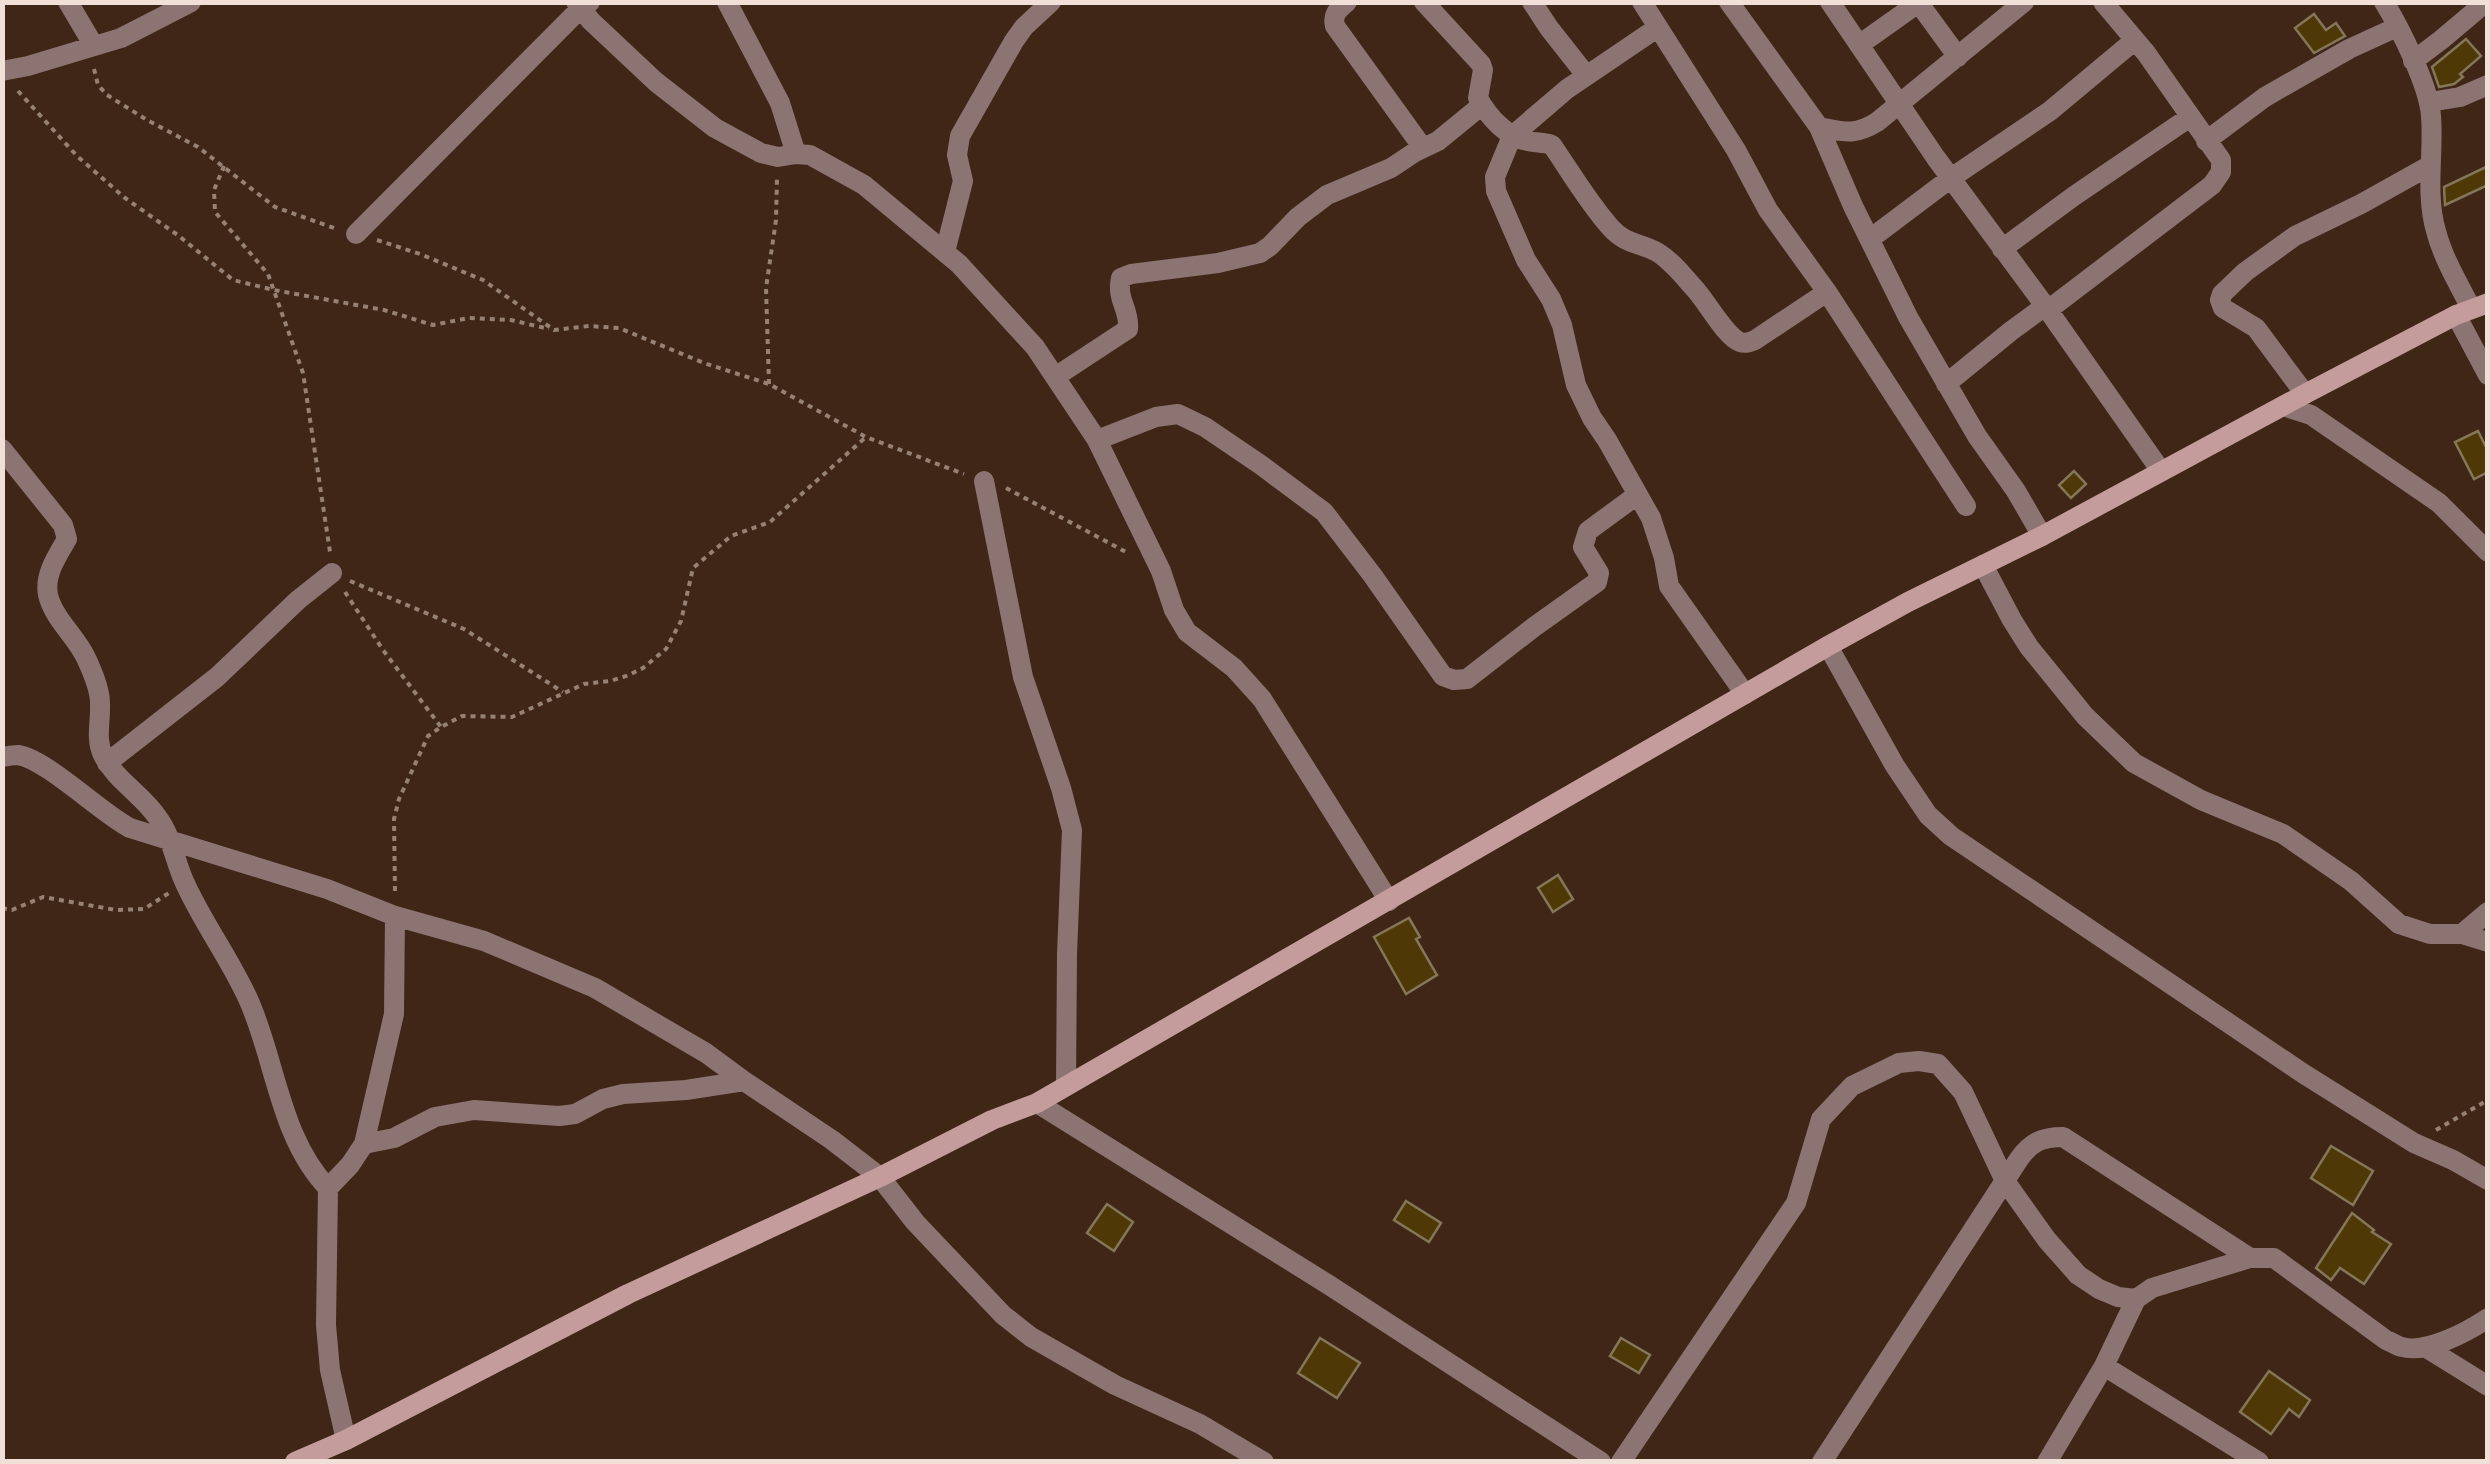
<svg xmlns="http://www.w3.org/2000/svg" width="2490" height="1464" font-family="Arial,sans-serif">
<style>
.building{fill:#4d3806;stroke:#85765a;stroke-width:2.5}
.lines{fill:none;stroke-linecap:round;stroke-linejoin:round}
.path{stroke:#968175;stroke-width:4;stroke-dasharray:5 5;stroke-linecap:butt}
.street{stroke:#8c7473;stroke-width:20}
.secondary{stroke:#c39c9b;stroke-width:20}
</style>
<rect width="100%" height="100%" fill="#3f2617"/>
<path class="building" d="M2314 14 2326 30 2336 23 2345 36 2314 53 2295 28Z
M2466 39 2481 56 2460 74 2463 77 2454 84 2439 87 2432 67Z
M2488 166V185L2445 205 2444 187Z
M2478 431 2488 451V472L2474 479 2455 442Z
M2074 471 2086 484 2071 498 2059 485Z
M1558 875 1573 899 1553 912 1538 888Z
M1409 918 1420 937 1416 939 1437 975 1406 994 1374 937Z
M2331 1146 2373 1171 2353 1205 2311 1178Z
M1406 1201 1441 1223 1429 1242 1394 1220Z
M1107 1204 1133 1222 1114 1251 1087 1233Z
M2352 1213 2374 1230 2372 1232 2391 1244 2364 1284 2340 1268 2331 1280 2316 1268Z
M1320 1338 1360 1363 1337 1398 1298 1373Z
M1621 1338 1650 1355 1639 1373 1610 1356Z
M2269 1371 2310 1400 2299 1417 2289 1409 2271 1434 2240 1412Z"/>
<g class="lines">
<path class="path" d="M94 69 98 85 107 95 147 120 198 147 275 207 334 228
M18 91 77 156 125 198 179 236 233 280 274 290 384 310 433 325 469 318 511 320 549 329
M224 166 214 190 215 212 268 274 303 373 330 552
M377 240 420 254 483 280 554 330 589 326 619 328 704 363 769 384 866 437 964 474
M769 384 766 288 776 220 777 179
M1006 488 1126 552
M350 581 464 629 563 692
M345 592 383 650 441 727
M395 891 394 819 399 799 428 736 441 727 462 716 512 717 584 684 610 681 629 675 643 668 666 649 681 621 693 568 731 536 770 522 866 437
M2 908 12 910 43 897 116 910 144 909 169 893
M2436 1130 2488 1100"/>
<path class="street" d="M68 2 94 46
M576 2 591 21 656 82 715 128 761 153 778 157 796 154 810 155 864 185 959 264 1035 347 1097 440 1161 571 1174 610 1187 632 1234 668 1262 699 1389 901
M727 2 780 103 796 154
M1347 2C1338 10 1332 14 1335 26L1423 148
M1424 2 1481 64 1483 70 1478 98C1488 116 1507 138 1528 141 1537 143 1544 142 1552 145 1571 173 1588 202 1610 227 1626 245 1638 242 1657 252 1672 261 1684 277 1695 289 1707 302 1725 336 1740 342 1746 344 1749 342 1755 340L1827 292
M1532 2 1549 28 1586 75
M1642 2 1736 150 1768 210 1827 292 1966 506
M1729 2 1819 127 1853 206 1908 317 1977 436 2016 491 2042 536
M1830 2 1936 158 2048 310 2161 471
M1918 2 1958 57
M2384 2C2400 28 2429 86 2431 116 2434 154 2425 193 2436 231 2443 258 2458 283 2471 308
M1657 28 1567 89 1512 136 1495 177 1496 191 1526 260 1551 299 1562 325 1576 385 1592 418 1607 440 1651 518 1664 558 1669 586 1745 694
M1859 45 1918 3
M2413 61 2441 40 2486 2
M2 71 28 66 121 38 191 2
M2430 102 2460 97 2488 85
M1819 127C1845 132 1854 136 1877 122L2024 2
M2206 141 2265 97 2349 49 2397 27
M356 234 581 8 590 2
M1870 239 1951 178 2050 111 2135 40
M2002 249 2074 196 2190 117
M945 252 963 181 957 155 960 136 1014 41 1024 27 1051 2
M2048 310 2212 185 2221 172V160L2146 53 2103 2
M2456 315 2488 375
M1055 377 1128 329C1130 309 1116 300 1121 278L1131 274 1218 263 1260 253 1270 246 1298 217 1327 195 1391 168 1415 152 1438 141 1482 105
M1946 384 2011 331 2045 306
M2305 394 2256 328 2223 308 2220 300 2222 294 2245 272 2295 236 2361 204 2429 166
M2283 406 2311 415 2439 503 2488 552
M1097 440 1156 417 1178 414 1205 427 1261 465 1324 512 1373 576 1443 676 1454 680 1467 679 1534 627 1597 582 1599 573 1583 547 1588 531 1637 495
M2 449 63 525 67 539C57 556 44 575 48 595 54 620 78 638 87 660 93 673 100 689 100 703 101 722 95 738 103 755 115 780 143 795 158 818 171 835 175 861 184 881 202 922 231 960 249 1001 276 1062 280 1138 328 1188L326 1325 330 1370 346 1440
M984 481 1023 677 1061 788 1072 830 1067 954 1066 1086
M1983 565 2012 620 2029 647 2085 716 2134 763 2201 800 2283 834 2351 881 2399 924 2430 934H2462L2488 942
M1828 646 1895 766 1928 815 1951 836 2304 1074 2414 1143 2453 1160 2488 1180
M2 757C8 756 13 755 18 755 46 759 101 813 130 828L327 889 395 916 484 941 595 988 706 1053 744 1081 832 1140 880 1177 915 1222 1003 1315 1031 1337 1115 1385 1200 1424 1264 1462
M107 763 217 677 298 600 332 573
M2462 934 2488 912
M1037 1103 1329 1285 1601 1462
M364 1144 394 1138 435 1117 474 1110 559 1116 575 1114 603 1099 623 1094 686 1090 744 1081
M328 1188 350 1165 364 1144 394 1014 395 916
M2425 1347 2488 1386
M2104 1366 2259 1462
M1621 1462 1796 1203 1821 1119 1852 1086 1899 1063 1919 1061 1938 1064 1963 1092 2005 1181 2047 1240 2078 1275 2099 1289 2118 1297 2136 1299
M1822 1462 2019 1159C2031 1142 2042 1137 2063 1137L2250 1258
M2047 1462 2104 1366 2136 1299 2152 1288 2250 1258H2274L2386 1340C2392 1342 2396 1346 2402 1347 2426 1354 2467 1332 2488 1318"/>
<path class="secondary" d="M295 1462 346 1440 628 1294 880 1177 992 1120 1037 1103 1828 646 1908 602 2042 536 2305 394 2456 315 2488 303"/>
</g>
<rect width="2490" height="1464" fill="none" stroke="#f1e0d7" stroke-width="10"/>
</svg>
